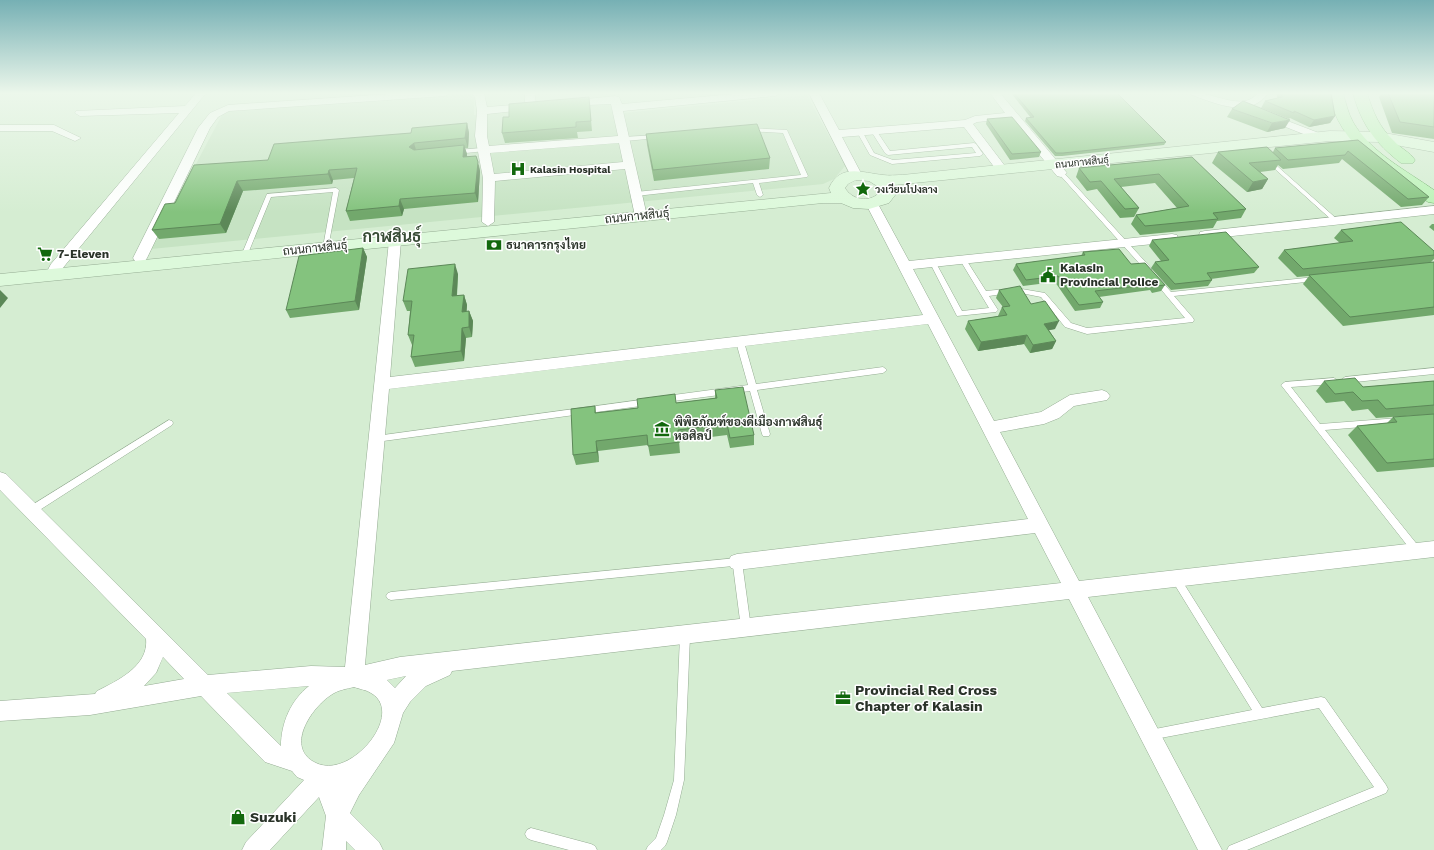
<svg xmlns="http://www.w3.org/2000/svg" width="1434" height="850" font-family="'Work Sans',Sarabun,sans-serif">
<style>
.built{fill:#c6e3c3}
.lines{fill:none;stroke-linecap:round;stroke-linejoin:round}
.lane-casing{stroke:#95ac93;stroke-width:1}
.street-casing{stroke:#95ac93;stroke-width:1}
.secondary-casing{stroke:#95ac93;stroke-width:1}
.primary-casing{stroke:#6bab65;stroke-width:1}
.lane{fill:#fff;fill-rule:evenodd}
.street{fill:#fff;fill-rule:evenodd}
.secondary{fill:#ddf9db;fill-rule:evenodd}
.primary{fill:#bbf3b6;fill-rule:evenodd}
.wall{fill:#72a86c}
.shaded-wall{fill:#5c8858}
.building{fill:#84c37e;stroke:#5c8858}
.labels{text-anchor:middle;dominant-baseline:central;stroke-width:3;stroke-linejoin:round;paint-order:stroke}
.far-street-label{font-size:10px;fill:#2a3329;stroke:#fff}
.far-poi-label{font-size:10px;font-weight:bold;fill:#2a3329;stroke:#fff;text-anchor:start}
.street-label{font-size:12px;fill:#2a3329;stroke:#fff}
.poi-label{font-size:12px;font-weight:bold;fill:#2a3329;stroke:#fff;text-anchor:start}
.near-poi-label{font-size:14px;font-weight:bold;fill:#2a3329;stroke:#fff;text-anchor:start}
.district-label{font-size:16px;font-weight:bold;fill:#384c36;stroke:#fff}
</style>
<rect width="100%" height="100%" fill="#d5edd2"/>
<path class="built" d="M472 94 474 98V115L610 103 613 114 807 95 845 166 834 179 823 184 151 249 224 111Z"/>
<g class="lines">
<g class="lane-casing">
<path id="lane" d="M749 128 787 130 808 176 807 177 759 183 763 195 760 197 757 195 753 183 636 196 633 194 636 192 801 175 783 133 747 131 746 130Z
M872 130H876L890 151 974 143 976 144 983 154 980 156 892 164 870 155 857 132 858 131H862L874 153 893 160 976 153 972 147 888 155 885 153 871 131Z
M656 135 658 136V138L625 141 622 139 625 137Z
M483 148 486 150 485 151 456 154 453 152 456 150Z
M1268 158 1338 220V222H1334L1266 161 1265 160Z
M1061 171 1063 172 1151 268V272H1147L1059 174 1058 173Z
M336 188 339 190 328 248H324L323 247 333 192 271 197 247 256 246 257H242L241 256 267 194Z
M961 258H965L986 291 1016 288 1045 293 1071 323 1087 328 1185 318 1154 281 1153 279 1156 277H1158L1171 292 1315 277 1318 279 1315 281 1174 296 1193 318 1194 320 1193 322 1087 334 1065 327 1041 297 1016 292 989 296 998 310 996 312 957 316 930 263 931 261H935L936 263 962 311 989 308 960 260Z
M740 339 744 342 756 384 883 367 887 370 883 373 757 390 770 434 769 436H763L762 434 750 391 666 402 663 401 662 399 663 397 666 396 748 385 736 342Z
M1434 368V374L1345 383 1341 380 1345 377Z
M1334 378 1338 381 1334 384 1291 387 1320 424 1399 418 1402 419 1403 421 1402 423 1399 424 1325 430 1420 548 1422 551 1420 554 1417 555 1414 554 1281 385 1285 382Z
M648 399 652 402 648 405 376 442 373 441 372 439 373 437 376 436Z
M169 420 172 421 173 423 172 425 35 513 32 514 29 513 28 510 29 507Z
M737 558 740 559 742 562 751 628 749 631 746 633 743 631 741 628 733 566 391 600 388 599 386 596 388 593 391 592Z
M1176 575 1179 576 1262 708 1321 697 1325 698 1386 785 1388 789 1386 793 1247 850H1227L1229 846 1374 787 1319 708 1150 740 1146 739 1145 735 1146 731 1150 730 1252 710 1173 582 1171 579 1173 576Z
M685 631 688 633 690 636 684 780 676 815 667 842 665 846 661 850H646L648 846 656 838 664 815 674 780 680 636 682 633Z
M531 828 591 844 595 846 597 850H569L531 840 527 838 525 834 527 830Z"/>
</g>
<g class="street-casing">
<path id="street" d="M196 93H206L62 269 57 278H47L45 275 51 264 179 113 80 116 75 113 76 111 185 106Z
M404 93H450L445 96 229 111 218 117 210 128 147 258 145 261H135L133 258 198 128 210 113 228 105Z
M471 93H484L487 107 525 104V93H535L536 107 535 109 487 114V136L489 146 618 136 611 104 563 106 562 104 567 101 615 96 619 97 622 104 745 93H780L775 96 623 111 647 216 645 219H637L635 216 625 169 495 181 494 222 488 226 482 222 483 178 475 136 477 111 475 97ZM619 143 623 162 494 174 490 153Z
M809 93H819L839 130 965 120 975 116 1005 113 990 93H1000L1067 173 1061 177 1057 176 1010 119 977 122 973 124 1008 170 1006 172H998L964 127 842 137 862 175 860 178H852Z
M1191 93C1212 91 1242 113 1258 93H1268C1250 119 1217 104 1192 95Z
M1267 113 1324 135 1326 137 1320 140 1316 139 1263 118 1262 116Z
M0 125H54L81 138 75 141 52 131H0Z
M872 200 878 204 909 261 1172 234 1177 235 1178 238 1177 241 1172 242 913 269 994 421 1041 412 1070 395 1102 390 1107 392 1110 396 1107 400 1074 406 1059 418 1044 424 1000 432 1079 581 1434 541V557L1088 597 1222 850H1198L1069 599 452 671 450 675 426 686 410 702 403 713 394 743 359 795 350 813 379 842 383 850H355L346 841V850H322L326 816 319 797 270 850H242L246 842 304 780 297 777 292 771 265 762 201 696 90 715 0 721V701L95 694 97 691C117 681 149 666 146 639L0 490V472L6 474 208 675 311 666 345 667 389 241 390 238H400L401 241 390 377 923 315 866 204ZM928 324 1028 519 737 554 731 556 728 562 731 568 737 570 1035 533 1061 583 400 657 365 665 389 389ZM163 657 184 679 144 686 156 673ZM406 676 395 688 387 680ZM309 686C291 700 281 723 281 746L227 693ZM354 687C359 689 367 690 371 693 406 713 351 780 316 763 284 748 311 708 331 695 338 690 346 689 354 687Z
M1434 206V214L1205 239 1200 238 1199 235 1200 232 1205 231Z"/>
</g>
<g class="secondary-casing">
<path id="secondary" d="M1330 131 1379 132 1434 142V152L1379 142 1330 141 894 185 896 194 889 203 869 209 853 208 841 203H823L0 286V274L831 193 829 188C840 163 863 173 883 175 889 176 896 175 902 175ZM856 180 869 181 877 186 879 193C869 203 852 200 845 188L848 184Z"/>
</g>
<g class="primary-casing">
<path id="primary" d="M1329 93H1343C1346 103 1348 113 1353 122 1370 152 1407 171 1434 190V203L1428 202C1388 173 1338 146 1329 93Z
M1353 93H1367C1373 112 1379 127 1394 141 1400 148 1410 152 1415 160L1413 163H1401C1376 144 1361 124 1353 93Z"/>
</g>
<use href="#lane" class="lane"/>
<use href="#street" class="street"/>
<use href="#secondary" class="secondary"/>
<use href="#primary" class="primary"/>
</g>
<path class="wall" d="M1011 93H1117L1166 142 1164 145 1062 156H1055L1025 121 1026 118H1031Z
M1277 93H1331L1335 116 1330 123 1309 127 1290 118 1289 119 1261 108 1265 101 1277 98Z
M1382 93H1434V139L1392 133 1379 97Z
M590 108 592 131 577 132 578 138 505 143 502 133Z
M1232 109 1285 128 1267 132 1227 117Z
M987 119 1041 152 1039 157 1010 160 986 124Z
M467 123 469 133 468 148H465L467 154V156L479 165 480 171 478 202 404 209 402 216 350 221 346 211 354 178 333 180 332 184 243 191 226 233 159 239 152 230 175 203 268 160 411 133Z
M646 134 770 158 769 169 654 181 647 145Z
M1358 140 1429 197 1422 205 1401 207 1342 159 1339 163 1283 169 1278 165 1275 170 1260 172 1268 179 1262 189 1247 192 1212 163 1218 152H1273L1275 148Z
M1192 157 1246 209 1241 218 1217 221 1213 228 1140 235 1131 224 1136 215 1177 208 1155 183 1121 187 1139 208 1134 217 1120 218 1097 189 1087 191 1076 177 1079 168Z
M1432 224H1434V231L1429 227Z
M1341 230 1434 251V259L1431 262H1434V315L1343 326 1303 284 1309 276 1297 277 1278 258 1284 250 1340 243 1334 238Z
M1152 240 1259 267 1254 273 1211 279 1212 280 1208 286 1171 290 1151 268 1155 262 1161 261 1149 246Z
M363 248 367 257 359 310 290 318 286 310Z
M1083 252 1131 264 1165 285 1161 291 1152 293 1150 290 1099 297 1103 302 1100 308 1075 311 1055 282 1023 286 1013 270 1016 264 1081 256Z
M458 274 457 296 464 295 467 305 466 312 469 311 473 321 472 337 466 338 464 361 415 367 411 357 412 345 408 335 410 311H407L403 301Z
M999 290 1031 304 1055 329 1049 330 1056 341 1052 349 1030 353 1024 344 978 351 965 329 968 321 999 316H998L1002 307H1003L996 298Z
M1324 381 1363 387 1434 381V414L1376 418 1368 409 1352 411 1344 401 1326 403 1316 391Z
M715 390 754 435V445L730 448 727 435 679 441 680 453 650 456 648 445 598 451 599 462 576 465 573 455 595 406 596 413 715 398Z
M1434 414V467L1377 472 1348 435 1357 426 1387 423 1393 417Z"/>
<path class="shaded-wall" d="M1335 116 1330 123 1309 127 1314 120Z
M1290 120 1285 128 1267 132 1272 123Z
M467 123 469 133 468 148 465 138Z
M414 143 417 153 409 147Z
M464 145 467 154 466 166 463 157Z
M476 156 480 171 478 202 475 193Z
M329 170 333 180 332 184 328 174Z
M1268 179 1262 189 1247 192 1253 182Z
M237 181 243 191 226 233 220 224Z
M400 199 404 209 402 216 399 206Z
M363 248 367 257 359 310 355 301Z
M455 264 458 274 456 306 452 296Z
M0 290 8 298 0 308Z
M464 295 467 305 466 322 462 312Z
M469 311 473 321 472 337 469 327Z
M1059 321 1055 329 1040 332 1044 324Z
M462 328 466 338 464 361 461 351Z
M1027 335 1024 344 978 351 981 342Z
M1056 341 1052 349 1030 353 1033 345Z
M596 441 598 451 599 462 597 452Z"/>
<path class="building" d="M1014 93H1117L1166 142 1063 153H1056L1026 118 1034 117Z
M1282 93H1331L1335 116 1314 120 1294 111V113L1265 101 1282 97Z
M1388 93H1434V127L1400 122Z
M589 97 591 121 576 122V127L502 133 503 117H509V104Z
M1243 101 1290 120 1272 123 1232 109Z
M1012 117 1041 152 1012 154 987 119Z
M467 123 465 138 414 143 409 147 414 150 464 145 463 157 476 156 478 162 475 193 400 199 399 206 346 211 357 168 329 170 328 174 237 181 220 224 152 230 165 204 175 203 194 165 268 160 274 144 411 133 412 128Z
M757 124 770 158 653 170 646 134Z
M1358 140 1429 197 1408 199 1348 151 1345 155 1288 160 1275 148Z
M1267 147 1281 160 1249 163 1268 179 1253 182 1218 152Z
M1192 157 1246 209 1213 213 1218 219 1145 226 1136 215 1189 206 1159 174 1114 179 1139 208 1125 209 1101 181 1090 182 1079 168Z
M1401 222 1434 251V255L1303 269 1284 250 1353 241 1341 230Z
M1226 232 1259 267 1207 273 1212 280 1175 284 1155 262 1169 260 1152 240Z
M363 248 355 301 286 310 299 256Z
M1119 249 1131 264 1145 263 1165 285 1156 286 1154 284 1095 291 1103 302 1079 305 1058 276 1026 280 1016 264 1085 255 1083 252Z
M1434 262V307L1350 317 1309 275Z
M455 264 452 296 464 295 462 312 469 311V327L462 328 461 351 411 357 414 335H408L412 301H403L408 269Z
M1020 286 1031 304 1045 301 1059 321 1044 324 1056 341 1033 345 1027 335 981 342 968 321 1007 315 1002 307 1010 306 999 290Z
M1355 378 1363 387 1434 381V405L1386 409 1378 400 1362 401 1353 392 1335 394 1324 381Z
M743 387 754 435 730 438 727 424 678 430 680 442 648 446 647 435 596 441 597 452 573 455 571 409 595 406V413L638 408 637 399 675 394 676 403 717 398 715 390Z
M1434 414V459L1387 463 1357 426 1397 422 1393 417Z"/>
<linearGradient id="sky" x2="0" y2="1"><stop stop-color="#76b0b4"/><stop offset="0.44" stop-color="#ecf7eb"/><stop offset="1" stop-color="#ecf7eb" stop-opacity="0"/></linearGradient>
<rect width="1434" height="212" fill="url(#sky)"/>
<defs>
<g id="hospital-bare" transform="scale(1.2)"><path d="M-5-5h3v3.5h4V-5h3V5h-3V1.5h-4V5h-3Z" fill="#12680d" stroke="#fff" stroke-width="2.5" paint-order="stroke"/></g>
<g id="sight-bare" transform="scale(1.2)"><path d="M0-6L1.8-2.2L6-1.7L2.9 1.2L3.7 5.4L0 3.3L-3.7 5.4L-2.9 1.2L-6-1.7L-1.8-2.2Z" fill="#12680d" stroke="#fff" stroke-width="2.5" paint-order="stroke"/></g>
<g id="bank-bare" transform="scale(1.2)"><path d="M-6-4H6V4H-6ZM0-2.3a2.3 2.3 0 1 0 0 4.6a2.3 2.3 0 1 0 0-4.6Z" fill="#12680d" stroke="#fff" stroke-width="2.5" paint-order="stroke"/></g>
<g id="supermarket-bare" transform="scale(1.2)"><path d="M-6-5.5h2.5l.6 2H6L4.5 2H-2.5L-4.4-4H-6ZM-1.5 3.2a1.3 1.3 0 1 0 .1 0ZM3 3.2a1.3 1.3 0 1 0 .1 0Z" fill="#12680d" stroke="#fff" stroke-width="2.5" paint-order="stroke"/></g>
<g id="civic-bare" transform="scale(1.2)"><path d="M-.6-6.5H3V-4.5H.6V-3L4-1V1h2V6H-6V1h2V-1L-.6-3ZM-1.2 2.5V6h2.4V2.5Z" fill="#12680d" stroke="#fff" stroke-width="2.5" paint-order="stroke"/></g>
<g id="museum-bare" transform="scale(1.2)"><path d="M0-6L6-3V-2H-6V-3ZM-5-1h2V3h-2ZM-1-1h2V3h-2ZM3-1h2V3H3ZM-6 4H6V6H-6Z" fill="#12680d" stroke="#fff" stroke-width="2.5" paint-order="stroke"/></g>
<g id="office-bare" transform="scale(1.2)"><path d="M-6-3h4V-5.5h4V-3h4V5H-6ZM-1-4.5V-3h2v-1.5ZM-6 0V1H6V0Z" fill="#12680d" stroke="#fff" stroke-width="2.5" paint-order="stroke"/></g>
<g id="shop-bare" transform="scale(1.2)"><path d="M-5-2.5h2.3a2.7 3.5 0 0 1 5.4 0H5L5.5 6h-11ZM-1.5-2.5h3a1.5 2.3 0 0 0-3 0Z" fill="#12680d" stroke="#fff" stroke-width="2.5" paint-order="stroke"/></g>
</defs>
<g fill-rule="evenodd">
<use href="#hospital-bare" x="518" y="169"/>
<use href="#sight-bare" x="863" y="189"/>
<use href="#bank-bare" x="494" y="245"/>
<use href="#supermarket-bare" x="45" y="254"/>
<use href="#civic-bare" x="1048" y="275"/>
<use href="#museum-bare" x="662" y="429"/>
<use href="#office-bare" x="843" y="698"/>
<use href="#shop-bare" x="238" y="817"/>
</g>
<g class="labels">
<g class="far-street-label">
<text transform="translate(1082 162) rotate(-6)">ถนนกาฬสินธุ์</text>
</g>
<g class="far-poi-label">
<text x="530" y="169">Kalasin Hospital</text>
<text x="875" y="189">วงเวียนโปงลาง</text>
</g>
<g class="street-label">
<text transform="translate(637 216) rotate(-6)">ถนนกาฬสินธุ์</text>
<text transform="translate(315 248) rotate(-6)">ถนนกาฬสินธุ์</text>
</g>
<g class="poi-label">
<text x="506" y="245">ธนาคารกรุงไทย</text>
<text x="57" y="254">7-Eleven</text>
<text x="1060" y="268">Kalasin<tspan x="1060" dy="14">Provincial Police</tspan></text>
<text x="674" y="422">พิพิธภัณฑ์ของดีเมืองกาฬสินธุ์<tspan x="674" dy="14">หอศิลป์</tspan></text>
</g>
<g class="near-poi-label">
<text x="855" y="690">Provincial Red Cross<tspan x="855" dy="16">Chapter of Kalasin</tspan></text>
<text x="250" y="817">Suzuki</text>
</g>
<g class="district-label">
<text x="392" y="236">กาฬสินธุ์</text>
</g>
</g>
</svg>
